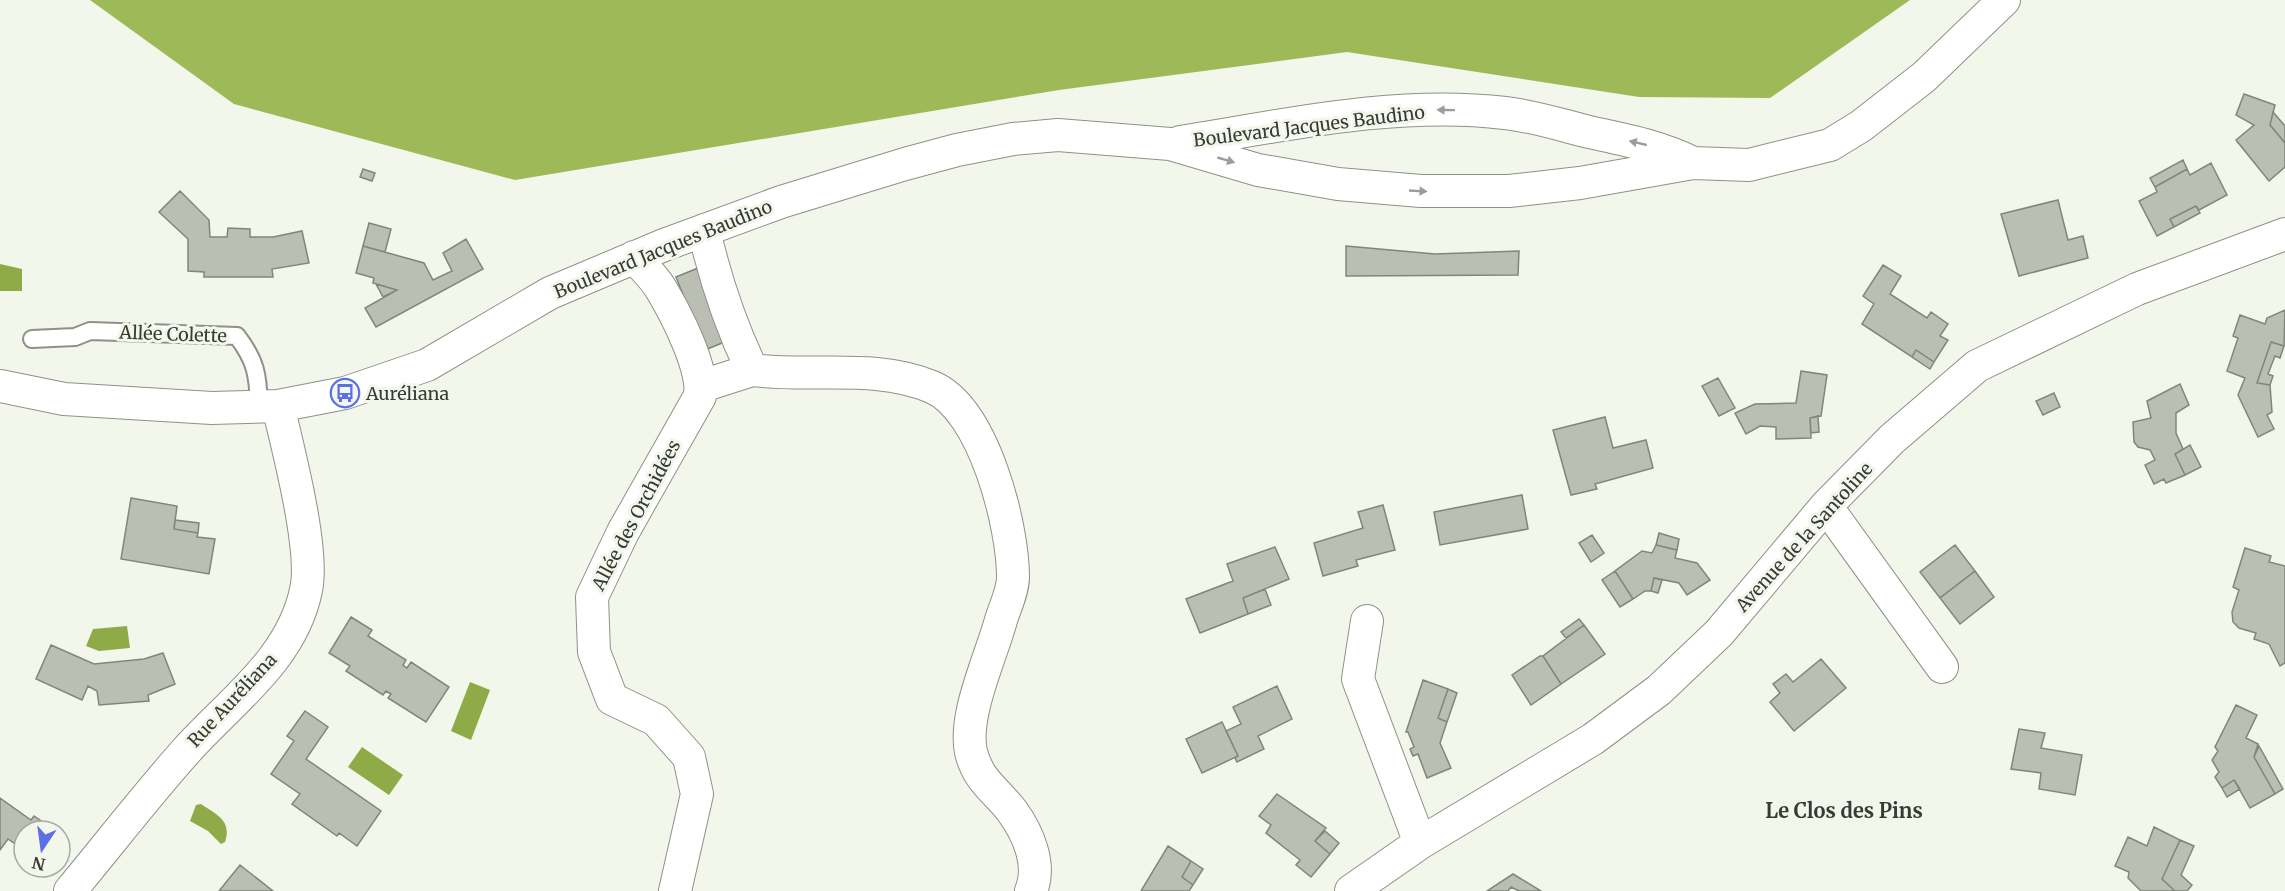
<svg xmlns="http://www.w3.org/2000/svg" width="2285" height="891" font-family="Merriweather,serif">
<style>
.forest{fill:#9eba58}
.water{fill:#8fab48}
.building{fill:#babeb3;stroke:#82857c;stroke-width:1.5}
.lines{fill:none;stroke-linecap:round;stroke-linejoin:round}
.service-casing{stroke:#8e9187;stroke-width:20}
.minor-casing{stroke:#8e9187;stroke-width:34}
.service{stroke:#fff;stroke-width:16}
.minor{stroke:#fff;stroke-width:32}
.oneway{fill:#9c9c9a}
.labels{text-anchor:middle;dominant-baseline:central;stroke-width:6;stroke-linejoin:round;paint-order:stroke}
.street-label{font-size:18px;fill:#383a35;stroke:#f2f6eb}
.poi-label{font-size:18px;fill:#383a35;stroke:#f2f6eb;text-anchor:start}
.neighbourhood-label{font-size:20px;font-weight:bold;fill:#383a35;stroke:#f2f6eb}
</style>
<rect width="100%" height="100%" fill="#f2f6eb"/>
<path class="forest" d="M90 0H1910L1770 98 1639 97 1347 52 1059 90 515 180 234 104Z"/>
<path class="water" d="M0 264 22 269V291H0Z
M127 626 130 648 99 651 86 646 93 629Z
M470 682 490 690 471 740 451 731Z
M362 747 403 775 389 795 348 767Z
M201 804C217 815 232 820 225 842L221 844 208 831 190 821 196 805Z"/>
<path class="building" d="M2244 94 2275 105 2270 125 2285 143V167L2269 181 2236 140 2254 125 2236 115Z
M2273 112 2285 126V143L2270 125Z
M2183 160 2187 169 2155 187 2150 178Z
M2211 163 2227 195 2199 210 2196 206 2170 219 2174 227 2157 236 2139 201 2157 192 2155 187 2187 169 2190 175Z
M363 169 375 173 372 181 360 177Z
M180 191 209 220 210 237H227L228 228 250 229V237H273L302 231 309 263 272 269 273 277H204V272L188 271V239L159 212Z
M2058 200 2068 240 2083 236 2088 258 2019 276 2001 214Z
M2196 206 2200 213 2174 227 2170 219Z
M369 223 391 229 385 252 363 246Z
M466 239 483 269 376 327 365 308 397 290 373 283 374 278 356 273 363 246 424 263 433 280 452 271 443 253Z
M1346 246 1435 254 1519 251 1518 275 1346 276Z
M1883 265 1901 276 1890 294 1927 318 1931 312 1948 324 1940 336 1948 340 1934 362 1916 350 1912 357 1862 324 1874 304 1863 296Z
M698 268 727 341 705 350 676 277Z
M376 284 397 290 383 297Z
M2285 310 2284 346 2271 342 2257 383 2270 385 2272 412 2267 415 2274 429 2258 437 2238 395 2245 378 2227 371 2238 338 2233 336 2240 315 2265 324 2267 318Z
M2271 342 2284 346 2280 358 2275 356 2268 374 2273 376 2270 385 2257 383Z
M1916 350 1934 362 1930 369 1912 357Z
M1801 371 1827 375 1821 416 1810 418 1811 438 1776 439V427L1760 426 1746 434 1735 413 1755 404 1796 403Z
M1718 378 1735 408 1719 416 1702 386Z
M2180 384 2189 405 2176 413V433L2183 449 2175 454 2185 475 2166 483 2164 479 2154 484 2145 465 2155 460 2150 450 2138 447 2134 442 2133 422 2151 418 2147 401Z
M2054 393 2060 407 2043 415 2036 401Z
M1818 416 1819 432 1811 433 1810 418Z
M1605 417 1613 448 1646 440 1653 468 1595 484 1597 489 1571 495 1553 430Z
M2190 445 2201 467 2185 475 2175 454Z
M1522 495 1528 529 1440 545 1434 512Z
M131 498 177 506 174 529 198 533 197 537 215 539 209 574 121 559Z
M1383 505 1395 550 1356 560 1358 566 1323 576 1314 543 1363 528 1358 512Z
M175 520 199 523 198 533 174 529Z
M1659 533 1679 539 1677 550 1656 545Z
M1592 535 1604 553 1591 562 1579 543Z
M1656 545 1677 550 1675 558 1697 563 1710 580 1687 595 1679 583 1654 578 1651 591H1645L1633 599 1615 571 1642 551 1652 553Z
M1955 545 1975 571 1940 598 1920 572Z
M1275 547 1289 579 1243 598 1248 614 1200 633 1186 599 1233 581 1227 564Z
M2245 548 2271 556 2269 562 2285 566V663L2280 666 2269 644 2254 639 2256 633 2239 628 2233 622 2232 612 2239 590 2233 587Z
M1615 571 1633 599 1620 607 1602 580Z
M1975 571 1994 597 1960 624 1940 598Z
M1654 578 1662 580 1658 593 1651 591Z
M1265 589 1271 605 1248 614 1243 598Z
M351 617 372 630 368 636 406 660 403 665 407 668 411 662 449 687 426 722 388 698 391 694 386 691 383 695 346 671 350 666 329 653Z
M1579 619 1584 625 1566 638 1561 632Z
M1584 625 1605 654 1561 684 1543 656Z
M51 645 94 664 144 659 163 653 175 684 148 695 149 701 99 705 97 691 88 686 82 700 36 679Z
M1540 656H1543L1561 684 1531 705 1512 675Z
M1821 659 1846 688 1794 731 1770 702 1780 693 1773 684 1786 674 1793 682Z
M1423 680 1448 689 1438 718 1447 722 1440 743 1451 768 1427 778 1418 754 1413 756 1410 749 1414 747 1408 732H1406Z
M1277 686 1292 719 1258 736 1264 749 1237 762 1235 758 1238 756 1226 731 1241 724 1233 707Z
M1448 689 1457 693 1447 722 1438 718Z
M2236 705 2257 715 2246 738 2258 744 2254 757 2275 794 2250 808 2234 780 2222 788 2215 777 2219 772 2212 760 2218 751 2215 747Z
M305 711 328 727 306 759 381 811 357 846 339 833 337 836 292 804 300 794 271 774 294 741 287 736Z
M1222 722 1238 756 1202 773 1186 739Z
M2019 729 2045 733 2041 748 2082 755 2075 795 2039 789 2041 773 2011 769Z
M2259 746 2283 789 2275 794 2254 757Z
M2234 780 2240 789 2227 797 2222 788Z
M1277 794 1326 828 1315 841 1330 854 1311 877 1296 865 1300 860 1266 833 1271 825 1259 816Z
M0 798 31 820 34 816 56 831H24V850L8 839 0 850Z
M2154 827 2180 840 2162 879 2175 891H2141L2128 878 2129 872 2115 866 2128 837 2147 846Z
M1325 831 1339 843 1330 854 1315 841Z
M2180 840 2194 846 2181 875 2192 885 2187 891H2175L2162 879Z
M1168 846 1191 861 1182 877 1193 885 1189 891H1141Z
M1191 861 1203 869 1193 885 1182 877Z
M240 865 273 891H219Z
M1513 874 1541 891H1519L1511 887 1508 891H1487Z"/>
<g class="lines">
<g class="service-casing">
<path id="service" d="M32 339 75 337 90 331 237 336C256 361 258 375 259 406"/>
</g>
<g class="minor-casing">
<path id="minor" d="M1180 142C1286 125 1397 100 1505 113 1533 116 1561 125 1589 132 1625 140 1659 146 1693 163
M704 230C715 279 730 324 752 370 812 378 875 363 932 387 984 409 1013 526 1013 577 1013 591 1005 607 1001 620 991 657 963 715 971 752 978 781 996 790 1012 811 1028 833 1042 865 1031 891
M634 257C643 267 654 277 661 289 676 314 704 368 700 396L623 532 592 597 594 652 612 699 656 720 689 757 697 794 675 891
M0 386 64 399 212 408 278 406 345 393 427 365 550 293 664 245 781 202 905 164 957 150 1013 139 1058 135 1170 144 1258 170 1338 184 1421 191H1509L1580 183 1693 163 1749 165 1830 145 1861 126 1924 77 2004 0
M702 386 752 370
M1826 506 1942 667
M1367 621 1358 679 1420 843
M70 891C109 844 146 796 186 751 231 701 292 659 306 590 315 551 288 448 278 406
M1351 891 1420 843 1593 739 1659 690 1719 633 1826 506 1892 439 1977 366 2137 289 2285 234"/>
</g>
<use href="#service" class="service"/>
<use href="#minor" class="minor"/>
</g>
<defs><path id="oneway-solid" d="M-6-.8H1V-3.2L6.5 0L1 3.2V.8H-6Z" transform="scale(1.5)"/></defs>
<g class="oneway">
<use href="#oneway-solid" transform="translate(1446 110) rotate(-179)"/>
<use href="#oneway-solid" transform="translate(1638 143) rotate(-167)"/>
<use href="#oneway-solid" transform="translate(1226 160) rotate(16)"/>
<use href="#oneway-solid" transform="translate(1418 191) rotate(3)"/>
</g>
<defs>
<g id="bus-ring" transform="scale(1.5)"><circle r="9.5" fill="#f2f6eb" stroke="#5c6fe6" stroke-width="1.5"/><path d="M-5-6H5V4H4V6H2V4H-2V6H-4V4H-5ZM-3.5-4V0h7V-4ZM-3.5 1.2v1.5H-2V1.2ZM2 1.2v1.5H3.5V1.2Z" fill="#5c6fe6"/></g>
</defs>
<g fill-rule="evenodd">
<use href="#bus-ring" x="345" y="393"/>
</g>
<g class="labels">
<g class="street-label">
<text transform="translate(1309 126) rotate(-7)">Boulevard Jacques Baudino</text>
<text transform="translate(663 249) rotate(-22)">Boulevard Jacques Baudino</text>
<text transform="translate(173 334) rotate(2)">Allée Colette</text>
<text transform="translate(636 515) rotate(-62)">Allée des Orchidées</text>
<text transform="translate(1804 537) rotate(-48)">Avenue de la Santoline</text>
<text transform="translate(232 700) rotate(-47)">Rue Auréliana</text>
</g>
<g class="poi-label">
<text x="366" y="393">Auréliana</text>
</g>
<g class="neighbourhood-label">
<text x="1844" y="810">Le Clos des Pins</text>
</g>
</g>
<g transform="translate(42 849) rotate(193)"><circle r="28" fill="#f2f6eb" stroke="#a8aba2" stroke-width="1.5"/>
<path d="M0-4.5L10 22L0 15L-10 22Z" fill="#5c6fe6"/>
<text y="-9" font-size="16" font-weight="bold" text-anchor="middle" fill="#383a35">N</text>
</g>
</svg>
